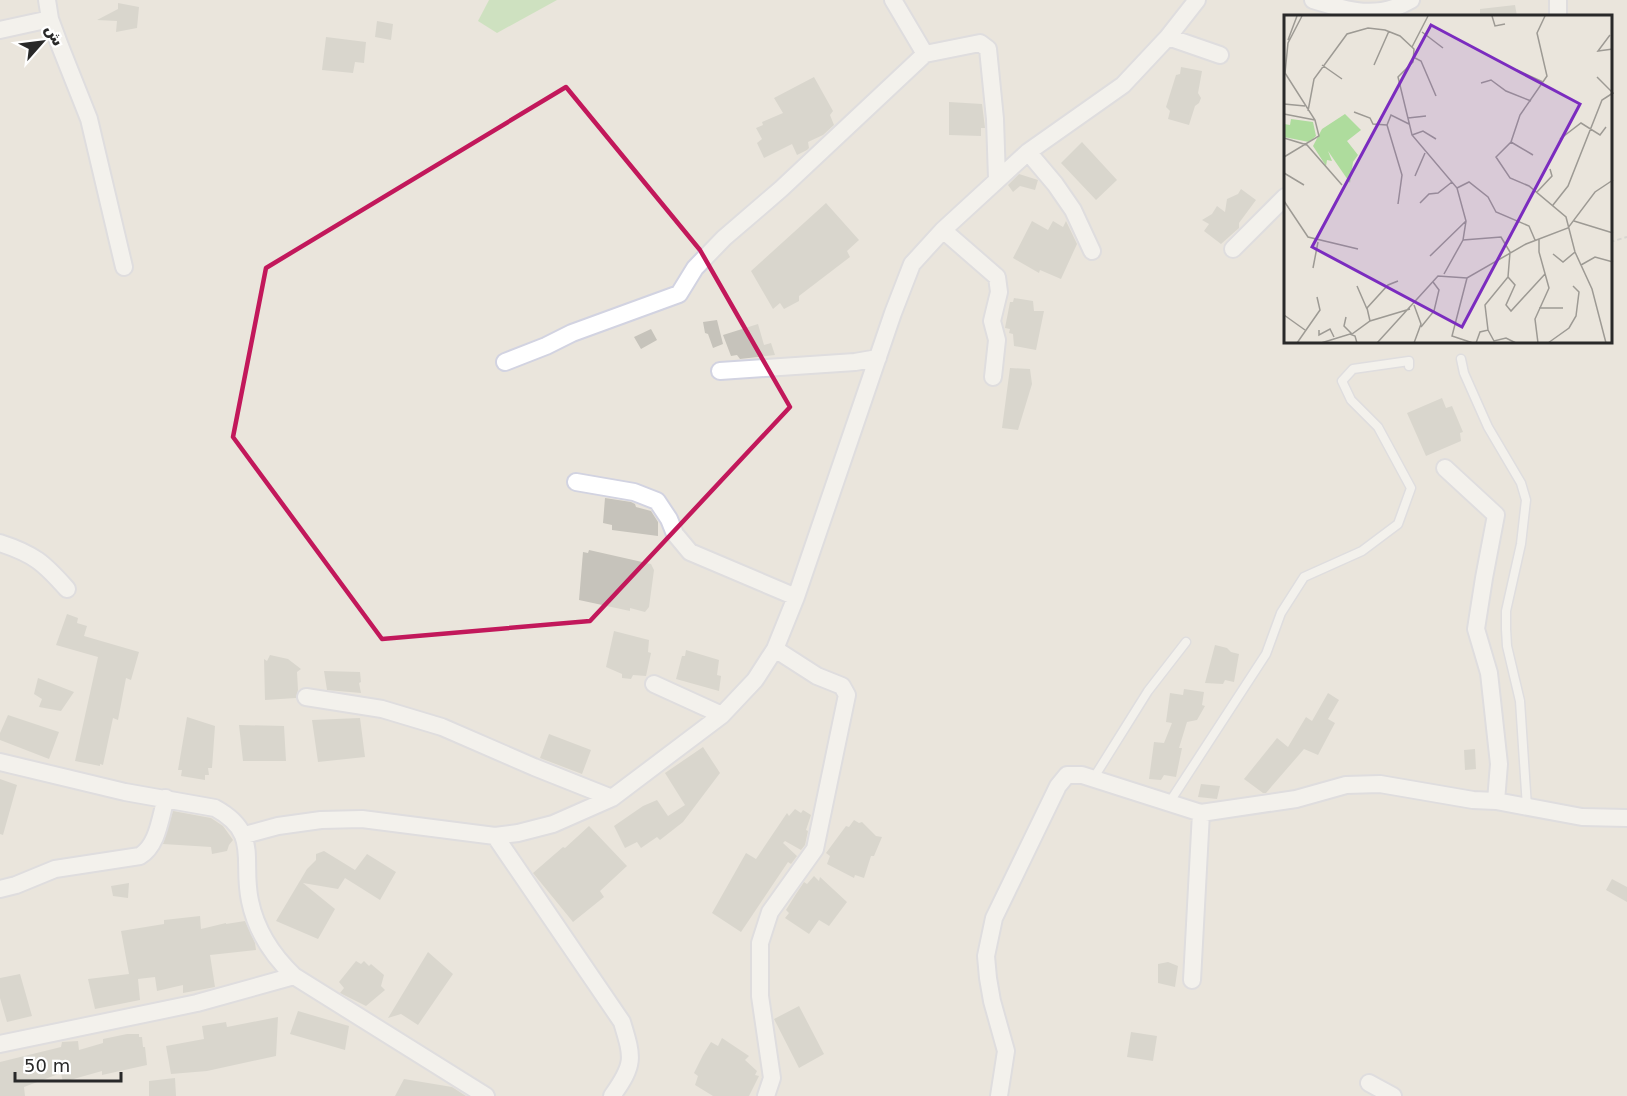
<svg xmlns="http://www.w3.org/2000/svg" width="1627" height="1096" font-family="'DejaVu Sans',Cairo,sans-serif">
<style>
.green{fill:#aedc9d}
.building{fill:#c6c3bb}
.lines{fill:none;stroke-linecap:round;stroke-linejoin:round}
.service-casing{stroke:#d2d3e1;stroke-width:11}
.minor-casing{stroke:#d2d3e1;stroke-width:20}
.path{stroke:#c3c3c3;stroke-width:2;stroke-dasharray:4.5 3;stroke-linecap:butt}
.service{stroke:#fff;stroke-width:8}
.minor{stroke:#fff;stroke-width:16}
.marked{fill:none;stroke:#c2185b;stroke-width:4.5;stroke-linejoin:round}
.inset-road{fill:none;stroke:#9d9a94;stroke-width:1.5}
.view{fill:#7b2cbf;fill-opacity:0.15;stroke:#7b2cbf;stroke-width:3}
.inset-edge{fill:none;stroke:#292929;stroke-width:3}
</style>
<rect width="100%" height="100%" fill="#eae5dc"/>
<path class="green" d="M489 0H557L497 33 478 21Z"/>
<path class="building" d="M118 3 139 7 137 28 116 32 117 21 97 20 118 9Z
M1515 5 1517 16H1480V9Z
M377 21 393 24 391 40 375 37Z
M326 37 366 42 364 63 355 62 353 73 322 70Z
M1181 67 1202 71 1198 93 1201 98 1199 103 1195 106 1189 125 1168 119 1170 111 1166 107 1176 75 1180 74Z
M814 77 833 111 830 115 834 125 823 135 808 142 809 148 807 150 797 155 792 144 764 158 757 143 762 139 756 128 763 125 762 122 783 113 774 98Z
M949 102 982 104 985 128H981V136L949 135Z
M1082 142 1117 180 1096 200 1061 163Z
M1019 174 1038 180 1035 190 1020 186 1013 192 1008 185Z
M1241 189 1256 200 1239 223V228L1221 244 1204 231 1209 224 1202 220 1212 214 1217 206 1225 212 1227 199 1238 194Z
M826 203 859 240 847 251 850 257 799 296V301L784 309 780 303 773 309 751 271Z
M1032 221 1048 230 1053 221 1063 227 1066 221 1077 244 1061 279 1040 270 1039 273 1013 258Z
M1014 298 1033 301 1034 311H1044L1036 350 1014 346 1013 334 1009 333 1010 329 1005 328 1010 302H1013Z
M717 320 723 344 713 348 708 334 705 333 703 322Z
M758 324 764 345 771 343 775 355 740 359 737 355 731 356 723 335Z
M651 329 657 340 641 349 634 337Z
M1010 368 1030 369 1032 384 1018 430 1002 428Z
M1442 398 1446 408 1452 406 1463 432 1460 433 1461 441 1426 456 1407 413Z
M605 498 631 502 635 504 636 507 651 511 658 522V536L612 530V525L603 523Z
M589 550 651 564 654 570 649 607 645 612 630 608V611L579 600 583 552 588 553Z
M67 614 78 618 77 623 87 626 84 636 139 652 131 680 126 678 118 720 113 718 103 765 100 764V766L75 761 98 657 56 645Z
M614 631 649 640 648 652 651 653 646 676 633 675 631 679 622 678V674L606 667Z
M1215 645 1227 648 1231 652 1239 654 1234 682 1225 680 1223 684 1205 683Z
M686 650 719 660 717 675 721 676 719 691 676 679 682 656H685Z
M270 655 288 659 301 669 297 672 298 690 296 698 265 700 264 659 267 661Z
M324 671 360 672 361 682 359 683 361 693 327 690Z
M38 678 74 692 61 711 39 707 42 699 34 694Z
M1184 689 1204 692 1202 705 1205 706 1197 720 1187 722 1179 748H1182L1176 777 1164 775 1161 780 1149 779 1154 742 1164 743 1172 723 1166 722 1170 693 1183 695Z
M1328 693 1339 700 1328 719 1335 723 1318 755 1304 749 1266 793H1263L1244 779 1277 738 1288 747 1306 717 1312 721Z
M8 715 59 732 49 759 0 740V733Z
M187 717 215 726 212 768H208L209 775H205V780L181 776 182 770H178Z
M360 718 365 757 318 762 312 720Z
M239 725 284 726 286 761H243Z
M549 734 591 750 582 774 540 758Z
M703 747 720 773 683 822 660 840 657 837 641 848 637 842 625 848 614 826 643 806 657 800 668 816 685 805 665 773Z
M1475 749 1476 769 1465 770 1464 750Z
M0 779 17 785 3 835 0 834Z
M1201 784 1220 786 1217 799 1198 797Z
M795 809 801 813 803 810 811 815 806 830 808 831 805 845 801 850 785 841 783 843 797 856 791 864 788 862 741 932 712 913 746 853 756 859 787 813 789 816Z
M173 811 211 818 223 826 233 840 229 845 227 851 212 854 211 847 163 844Z
M854 820 859 823 862 822 876 836 882 837 874 856H871L864 878 855 875 854 878 827 864 830 856 826 853 846 826 849 827Z
M589 826 627 866 600 891 604 897 573 922 533 873 563 847 565 848Z
M324 851 355 870 367 854 396 872 380 900 345 878 338 889 303 883 335 909 318 939 276 921 307 869 316 860V854Z
M814 876 819 881 820 877 847 902 829 926 819 920 809 934 785 918 789 913 786 910 796 894 804 882 807 884Z
M1612 879 1627 887V902L1606 890Z
M129 883 128 898 113 896 111 886Z
M200 916 201 929 226 923V924L245 921 255 943 256 950 210 955 215 987 183 993V985L157 991 155 977 138 979 140 1000 95 1009 88 979 129 974 121 931 164 924V920Z
M428 952 453 974 418 1025 401 1014 388 1018Z
M356 961 361 964 364 961 369 966 371 964 384 975 381 986 385 990 366 1006 340 993 344 988 339 982Z
M1168 962 1178 966 1175 987 1158 983V964Z
M20 974 32 1016 7 1022 0 998V978Z
M799 1006 824 1054 799 1068 774 1019Z
M298 1011 349 1026 345 1050 290 1034Z
M278 1017 276 1056 207 1071 171 1074 166 1046 204 1039 202 1026 226 1022 227 1027Z
M1131 1032 1157 1036 1153 1061 1127 1057Z
M127 1034H139V1037H142L143 1047H145L147 1065 102 1075V1071L63 1082 61 1073 24 1087 25 1096H0V1062L61 1047 62 1042 78 1041 79 1050 103 1043V1039Z
M722 1038 749 1056 745 1060 757 1071 755 1075 759 1076 749 1096H713L695 1085 698 1076 694 1073 703 1055 711 1042 718 1046Z
M175 1078 176 1096H149V1081Z
M404 1079 452 1087 466 1096H395Z"/>
<g class="lines">
<g class="service-casing">
<path id="service" d="M1461 359 1464 373 1488 427 1521 483 1526 500 1521 544 1506 611V629L1507 646 1520 701 1527 807
M1093 779 1148 691 1186 642
M1169 803 1266 654 1281 613 1304 577 1362 551 1398 524 1411 488 1378 427 1351 400 1342 381 1353 369 1409 361V366"/>
</g>
<g class="minor-casing">
<path id="minor" d="M47 0 50 19 60 46 89 119 124 267
M893 0 925 54
M1313 0C1348 11 1378 20 1411 0
M1558 0V16
M0 30 50 19
M1168 37 1220 55
M1028 152 1055 184 1073 210 1092 251
M943 230 997 277 999 292 992 321 997 340 993 377
M1233 249 1285 197
M505 362 546 346 572 333 679 294 695 268 724 238 781 189 925 54 980 43 988 49 995 119 997 179
M720 371 855 362 878 358
M1445 468 1496 515 1484 578 1476 629 1489 673 1499 764 1496 801
M576 482 634 492 657 501 669 519 675 534 690 552 796 597
M0 543C34 554 44 563 67 589
M654 684 722 715
M306 697 382 709 442 727 534 767 612 798
M0 762 125 792 215 808C261 833 241 860 250 901 256 930 273 956 294 976L486 1096
M245 835 278 826 321 820 362 819 495 836 518 833 553 824 612 798 722 715 755 680 775 649 796 597 893 313 912 264 943 230 1028 152 1123 85 1168 37 1197 0
M495 836 622 1022C633 1058 635 1064 612 1096
M0 889 16 885 55 869 140 856C158 845 160 818 166 798
M1192 980 1201 813
M0 1044 197 1003 294 976
M1369 1083 1393 1096
M766 1096 772 1078 760 996V943L770 912 815 849 847 695 842 686 817 676 775 649
M999 1096 1006 1051 992 1001 988 978 986 956 994 918 1058 786 1067 775H1082L1201 813 1296 799 1346 785 1380 784 1473 800 1496 801 1582 817 1627 818"/>
</g>
<path class="path" d="M1610 242 1627 237"/>
<use href="#service" class="service"/>
<use href="#minor" class="minor"/>
</g>
<path d="M0 0H1627V1096H0ZM566 87 700 250 790 407 590 621 382 639 233 437 266 268Z" fill="#eae5dc" fill-opacity=".55" fill-rule="evenodd"/>
<path class="marked" d="M566 87 700 250 790 407 590 621 382 639 233 437 266 268Z"/>
<g transform="translate(1284 15)">
<rect width="328" height="328" fill="#eae5dc"/>
<path d="M61 99 77 115 63 126 74 140 69 147 66 168 44 136 48 146 43 145 42 151 29 131 38 114ZM7 104 29 107 32 121 25 127 0 122V109L6 110Z" fill="#aedc9d"/>
<path class="inset-road" d="M208 1 211 11 221 9M261 1 253 18 263 61 236 100 227 127 212 142 226 163 245 171 282 202 291 237 308 274 322 328M138 17 159 33M326 20 314 36 329 34M4 25 13 1M128 32 144 1M131 43 137 46 152 81M38 50 58 64M90 50 105 16M233 55 259 67M197 68 207 65 222 76 247 86M0 89 21 91M24 96 30 64 63 19 84 13 101 15 116 21 130 34 129 47 114 62 128 120 173 173 182 206 179 225 160 259M70 97 86 103 89 109 103 110M0 99 31 105M124 103 142 101M128 120 139 116 152 124M0 123 23 130 58 170M276 124 297 108 316 120 322 112M227 127 249 140M0 142 35 121 31 105 1 58 4 28 18 1M0 158 20 170M131 161 141 138M173 173 185 167 204 182 212 197 245 211 251 225M253 177 268 161 266 154M0 186 24 222 74 234M136 188 145 179 154 178 168 167M114 189 118 160 103 110 107 100 125 109M269 190 284 171 318 85 329 78 313 62M290 206 329 218M179 225 217 222 226 237 224 262 201 290 204 315M269 239 279 247 291 237M146 241 182 206M297 250 311 242 329 247M29 253 34 227M224 262 231 270 222 290 227 296 261 259M183 263 168 321 189 328M73 271 83 294M255 293H279M0 300 21 315M62 302 60 311 68 319 86 306 126 294M86 306 83 293 104 270 114 266M137 312 150 296 155 275 149 267M35 315V320L46 314 50 322M13 328 36 295 33 282M37 328 66 319 71 321 73 328M93 328 154 261 183 263 242 229 284 213 311 177 329 165M130 328 137 309 130 290M192 328 196 317 204 315 210 326 222 323 232 328M254 328 251 304 265 273 255 237V224M264 328 285 313 292 301 295 277 289 271"/>
<path class="view" d="M147 10 296 89 178 312 28 232Z"/>
<rect width="328" height="328" class="inset-edge"/>
</g>
<g transform="translate(42 42) rotate(62)" stroke="#ffffff" stroke-width="4.5" paint-order="stroke">
<path d="M0-4.5L10 22L0 15L-10 22Z" fill="#292929"/>
<text y="-9" font-size="16" font-weight="bold" text-anchor="middle" fill="#292929">ش</text>
</g>
<path d="M15 1072v9h106v-9" fill="none" stroke="#292929" stroke-width="3"/>
<text x="24" y="1072" font-size="18" fill="#292929" stroke="#ffffff" stroke-width="4.5" paint-order="stroke">50 m</text>
</svg>
